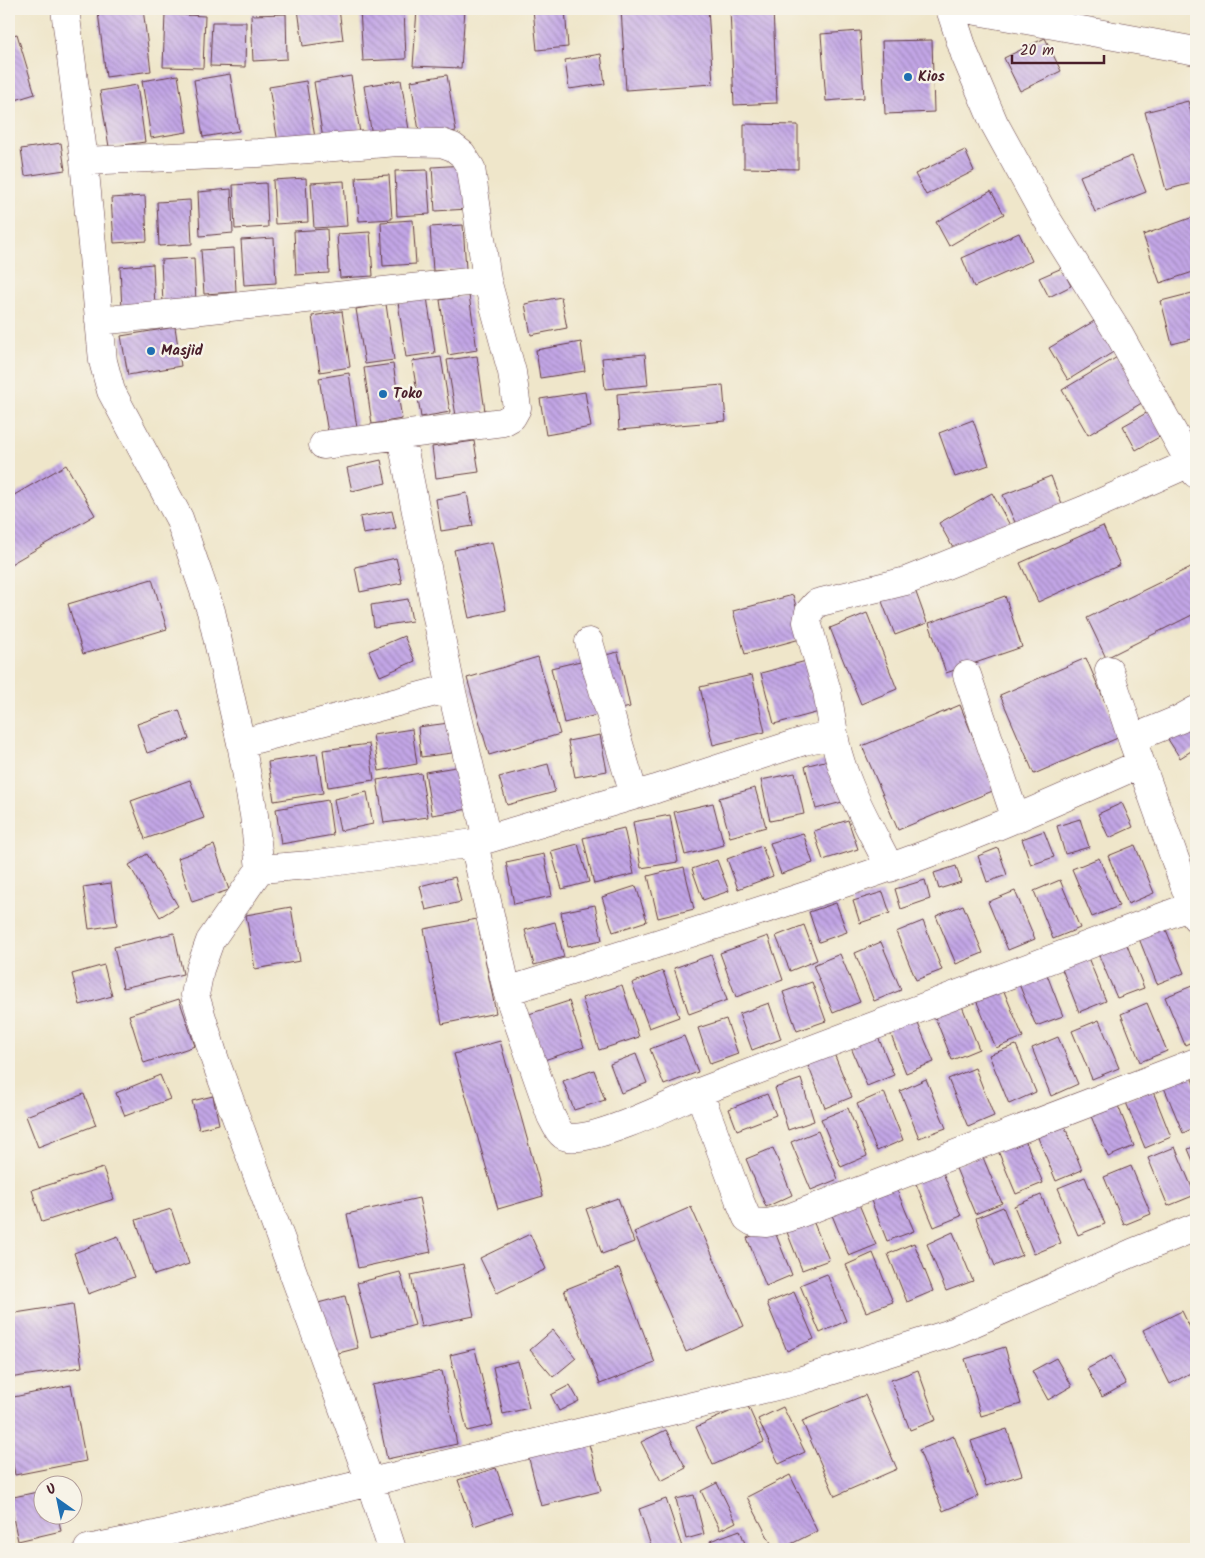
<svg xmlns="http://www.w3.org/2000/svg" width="1205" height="1558" font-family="Kalam,sans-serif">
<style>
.building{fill:url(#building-back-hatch)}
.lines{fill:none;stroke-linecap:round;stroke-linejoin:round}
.minor-casing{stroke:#633d43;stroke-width:29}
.minor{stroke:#fff;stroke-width:28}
.poi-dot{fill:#1f6fb2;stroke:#f7f3e8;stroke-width:2}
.labels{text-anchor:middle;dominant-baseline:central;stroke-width:5;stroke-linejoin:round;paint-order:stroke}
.poi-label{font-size:15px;font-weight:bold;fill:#4a1f2b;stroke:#f7f3e8;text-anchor:start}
</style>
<defs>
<pattern id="building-back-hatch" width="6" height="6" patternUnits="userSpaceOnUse" patternTransform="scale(1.25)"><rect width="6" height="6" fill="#c2a6e6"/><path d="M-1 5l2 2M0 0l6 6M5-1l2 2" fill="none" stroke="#a087bb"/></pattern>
</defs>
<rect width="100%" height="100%" fill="#f7f3e8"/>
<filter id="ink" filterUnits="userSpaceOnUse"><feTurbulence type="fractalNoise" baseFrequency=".02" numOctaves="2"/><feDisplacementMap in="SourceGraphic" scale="10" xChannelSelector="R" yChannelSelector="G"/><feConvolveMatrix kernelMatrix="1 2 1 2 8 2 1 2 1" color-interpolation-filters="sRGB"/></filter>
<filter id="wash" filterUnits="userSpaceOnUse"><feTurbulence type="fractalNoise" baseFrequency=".0096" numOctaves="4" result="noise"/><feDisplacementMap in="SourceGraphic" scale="20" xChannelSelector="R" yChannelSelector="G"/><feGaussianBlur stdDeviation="1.12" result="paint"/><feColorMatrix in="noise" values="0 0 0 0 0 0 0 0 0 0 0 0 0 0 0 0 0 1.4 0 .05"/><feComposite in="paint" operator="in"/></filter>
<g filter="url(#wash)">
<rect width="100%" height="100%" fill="#efe6ca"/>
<g id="blocks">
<path class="building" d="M122 9H143L151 71 106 77 98 12Z
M298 9H339L343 40 303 46Z
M360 9H404L406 59 363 61Z
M417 9H465L461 68 413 66Z
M533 9H565L568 47 537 50Z
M621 9H708L713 84 626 90Z
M730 9H773L777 103 734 105Z
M165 14 205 16 203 68 163 67Z
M286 14 287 59 253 61 251 15Z
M212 22H246L245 67 210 66Z
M860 31 864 98 826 101 821 34Z
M17 34 35 94 9 102V36Z
M1045 38 1061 71 1020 91 1004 58Z
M932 40 934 112 885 114 882 41Z
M601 54 605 84 569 89 565 60Z
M230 74 239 131 203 137 194 80Z
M178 75 187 132 151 138 142 81Z
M447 75 456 131 420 137 411 81Z
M351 76 360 133 323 139 314 82Z
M401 80 410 136 373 142 364 86Z
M306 81 315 138 278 143 269 87Z
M137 85 145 142 109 147 100 91Z
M1188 101 1196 133V182L1166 190 1145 112Z
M744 124 798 125V169L744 168Z
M61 143 65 170 25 176 21 149Z
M965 150 974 171 926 195 915 174Z
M1132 156 1146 192 1095 212 1080 176Z
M465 165 468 209 435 211 432 167Z
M427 170 430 214 397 216 395 171Z
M389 175 392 219 359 221 356 177Z
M306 178 308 222 275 224 273 180Z
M344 181 347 226 314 228 311 183Z
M266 183 268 227 235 229 233 185Z
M231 189 233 233 200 236 198 192Z
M991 191 1004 214 949 246 936 222Z
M145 196 147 241 114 243 111 198Z
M190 200 192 244 159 246 157 202Z
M1196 216V271L1160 283 1143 235Z
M413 220 416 264 383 266 381 222Z
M463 225 466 269 433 271 430 227Z
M327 229 329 273 296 275 294 231Z
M370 232 373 276 340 278 337 234Z
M1019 233 1032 261 974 287 962 258Z
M274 238 276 283 244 285 241 240Z
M234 248 236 292 204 294 201 250Z
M194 258 196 302 163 304 161 260Z
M153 264 155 308 122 311 120 267Z
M1062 268 1071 286 1049 297 1039 278Z
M1196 292V338L1172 344 1161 301Z
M469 295 477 350 448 355 440 300Z
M427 297 435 353 406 357 398 302Z
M561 297 567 328 531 335 525 304Z
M386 304 394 360 365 364 356 309Z
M342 311 350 367 320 372 312 316Z
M1096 320 1115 351 1068 380 1049 348Z
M175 327 181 366 128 375 121 336Z
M581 342 585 371 540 378 536 350Z
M645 354 648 385 605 389 602 358Z
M477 356 485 411 456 416 447 360Z
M1119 356 1145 401 1088 435 1062 390Z
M441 357 450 412 421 417 412 361Z
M393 364 402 419 372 424 364 368Z
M349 373 357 428 328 433 319 378Z
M723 385 726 421 619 430 617 394Z
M585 392 591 427 546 435 540 399Z
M1150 411 1163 435 1136 450 1123 426Z
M973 420 989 465 955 477 939 433Z
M474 441 479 472 436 478 432 447Z
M381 460 386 483 352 491 347 468Z
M66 465 95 515 9 565V498Z
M1051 476 1064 510 1018 529 1003 495Z
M467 493 473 526 441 531 436 499Z
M992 493 1011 527 958 557 939 523Z
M392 511 396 528 363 534 360 517Z
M1103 526 1120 565 1038 602 1020 563Z
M492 542 506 610 469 618 454 550Z
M396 558 402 583 360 592 355 567Z
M1191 567 1196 579V613L1106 658 1087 618Z
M152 579 167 629 83 654 68 604Z
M914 587 927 623 895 635 881 599Z
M793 595 804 638 745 654 733 611Z
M1005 596 1022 647 946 673 929 623Z
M408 599 412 621 374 627 371 605Z
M867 613 897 689 861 704 830 628Z
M404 636 415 661 380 676 369 651Z
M618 652 630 707 564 723 551 668Z
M538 657 560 734 489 755 467 678Z
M1086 658 1120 737 1034 774 1000 695Z
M810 660 823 711 774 724 761 673Z
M752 675 765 732 713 745 700 687Z
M960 705 995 790 898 830 862 746Z
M179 710 189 739 147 753 137 724Z
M1196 712V748L1180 758 1164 733Z
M449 723 452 753 421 757 418 727Z
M412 729 417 764 379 771 373 735Z
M600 735 607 771 575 777 568 741Z
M369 744 374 780 328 787 323 750Z
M317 754 323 793 274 801 268 762Z
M836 758 846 801 816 809 805 766Z
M548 764 555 792 507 805 499 777Z
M462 766 469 809 432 815 425 772Z
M421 773 428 817 384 823 377 780Z
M795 773 804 814 770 821 761 780Z
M190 780 204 818 145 839 131 801Z
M755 788 766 827 730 837 719 798Z
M367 792 373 824 340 831 334 799Z
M328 800 333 835 281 844 276 809Z
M713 803 724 845 685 855 674 812Z
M1122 803 1133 827 1109 838 1098 814Z
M670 815 678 862 641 868 633 822Z
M1080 819 1089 847 1065 854 1057 826Z
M848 820 858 849 823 860 814 831Z
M624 828 634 874 594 884 583 838Z
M1044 831 1054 857 1031 865 1022 839Z
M803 833 813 863 781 874 770 843Z
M578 844 589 882 562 889 551 851Z
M214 845 229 890 192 902 178 858Z
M1135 845 1154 893 1128 904 1108 856Z
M762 846 773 876 738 889 727 859Z
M998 848 1007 875 987 882 978 856Z
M147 854 178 906 160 917 129 865Z
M544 854 552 896 514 904 506 862Z
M1099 858 1119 906 1092 917 1072 869Z
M717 860 729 891 703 900 692 869Z
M956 866 961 882 939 889 934 873Z
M684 867 694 909 658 918 648 876Z
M455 877 461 902 426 910 420 886Z
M925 880 930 899 901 909 895 889Z
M1060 880 1080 928 1053 939 1034 891Z
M111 883 117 925 89 929 83 887Z
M636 886 647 921 613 932 602 897Z
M1015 891 1035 939 1008 950 988 902Z
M883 892 890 913 860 923 853 901Z
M836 903 847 932 819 942 809 912Z
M595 905 602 940 568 947 561 912Z
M963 905 983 953 956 964 936 916Z
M291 907 300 961 255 969 246 915Z
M477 919 496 1013 442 1024 424 929Z
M923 921 942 970 916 980 896 932Z
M555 922 564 957 534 965 525 930Z
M804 925 817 960 790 971 776 936Z
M1164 925 1184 973 1157 984 1138 936Z
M174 933 183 974 123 988 114 947Z
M768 936 783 980 736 997 720 953Z
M1125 940 1144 988 1117 998 1097 951Z
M881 942 901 990 874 1001 855 953Z
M1086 953 1106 1001 1079 1012 1060 964Z
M840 954 860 1002 833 1013 813 965Z
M711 955 727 1000 689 1014 674 968Z
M104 965 112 996 80 1005 72 974Z
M1044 967 1063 1016 1036 1026 1017 979Z
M663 971 679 1017 649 1028 632 983Z
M812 982 826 1021 797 1031 783 992Z
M622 985 639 1037 599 1050 582 998Z
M1192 986 1196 996V1040L1185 1045 1165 997Z
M1003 989 1023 1037 996 1048 976 1000Z
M179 999 195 1046 144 1063 129 1015Z
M569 1001 584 1047 544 1060 529 1014Z
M960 1001 979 1049 952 1060 933 1012Z
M769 1003 781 1039 752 1050 739 1014Z
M1147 1003 1167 1051 1140 1062 1121 1014Z
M914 1014 934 1062 906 1073 887 1025Z
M726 1019 738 1054 710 1064 698 1028Z
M1099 1020 1119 1068 1092 1079 1072 1031Z
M874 1027 894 1075 867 1086 847 1038Z
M684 1036 698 1072 664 1085 650 1049Z
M1058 1037 1078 1084 1051 1096 1032 1048Z
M500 1041 543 1196 498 1209 454 1054Z
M1016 1045 1036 1092 1009 1104 989 1055Z
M832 1049 852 1097 825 1108 806 1060Z
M636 1054 647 1083 621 1093 610 1064Z
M975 1068 994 1116 968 1127 948 1079Z
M594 1070 605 1100 574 1110 563 1081Z
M1190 1074 1196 1089V1127L1183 1133 1163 1085Z
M160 1075 170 1099 125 1116 116 1093Z
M801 1079 814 1121 788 1130 775 1088Z
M926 1079 946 1128 919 1138 900 1091Z
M1152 1089 1171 1137 1145 1148 1125 1100Z
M884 1092 903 1140 877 1151 857 1104Z
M84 1094 96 1125 38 1147 26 1116Z
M767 1094 776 1115 737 1130 729 1109Z
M213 1096 219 1124 199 1129 192 1101Z
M1115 1098 1134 1146 1108 1157 1088 1109Z
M848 1108 867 1156 841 1167 821 1119Z
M1063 1122 1082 1170 1056 1181 1036 1133Z
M818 1131 838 1179 811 1190 791 1142Z
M1023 1135 1043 1183 1016 1194 996 1146Z
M1196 1146V1168L1188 1149Z
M1175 1147 1195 1195 1168 1206 1148 1158Z
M773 1148 792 1195 766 1207 746 1159Z
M982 1155 1002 1203 975 1214 955 1166Z
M1131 1166 1151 1214 1124 1225 1104 1177Z
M103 1168 114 1199 42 1222 32 1190Z
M941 1168 961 1216 934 1227 914 1179Z
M1085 1177 1105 1224 1078 1235 1058 1188Z
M894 1183 914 1231 887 1241 868 1193Z
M1041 1195 1061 1243 1034 1254 1014 1206Z
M856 1197 876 1245 849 1256 829 1208Z
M419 1198 431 1252 358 1268 347 1214Z
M618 1198 634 1242 602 1254 586 1209Z
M691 1207 744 1326 686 1352 634 1232Z
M1003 1207 1022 1255 995 1266 976 1218Z
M171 1209 189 1264 154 1275 136 1220Z
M809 1211 829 1260 802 1270 783 1222Z
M773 1227 792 1275 766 1286 747 1238Z
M953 1232 973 1281 946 1291 927 1244Z
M530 1234 546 1269 497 1293 480 1258Z
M118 1236 134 1277 88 1294 74 1253Z
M914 1243 933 1291 907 1302 888 1254Z
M873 1253 893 1302 866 1312 846 1265Z
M463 1264 474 1316 421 1327 411 1275Z
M619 1268 655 1363 600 1384 564 1290Z
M400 1272 415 1325 371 1337 357 1283Z
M827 1274 846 1321 820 1333 800 1285Z
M794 1292 814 1339 787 1351 767 1303Z
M345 1296 358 1348 331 1355 318 1303Z
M73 1304 82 1367 9 1378V1314Z
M1182 1311 1196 1340V1370L1170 1384 1143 1330Z
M553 1330 576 1358 553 1377 530 1350Z
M1005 1347 1021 1404 981 1416 965 1359Z
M475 1349 493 1425 467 1431 450 1355Z
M1111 1356 1126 1384 1102 1397 1087 1369Z
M1056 1358 1072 1386 1048 1400 1032 1371Z
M518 1361 529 1408 503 1414 493 1367Z
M918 1370 936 1420 910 1430 891 1380Z
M442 1371 457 1444 387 1459 372 1385Z
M71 1385 86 1461 15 1475 9 1441V1398Z
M570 1385 579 1401 559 1411 551 1395Z
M865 1395 897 1469 835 1496 802 1421Z
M747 1404 764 1442 713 1465 696 1427Z
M783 1407 805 1452 779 1464 758 1419Z
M1007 1429 1022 1475 986 1486 971 1441Z
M666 1430 686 1468 661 1481 641 1442Z
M954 1436 978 1496 943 1511 919 1450Z
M588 1440 601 1491 541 1506 528 1455Z
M496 1468 512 1513 474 1526 458 1480Z
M790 1475 817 1531 781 1549H774L747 1497Z
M717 1483 736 1522 720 1530 701 1491Z
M42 1491V1516H58L61 1531 18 1541 9 1498Z
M694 1495 704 1534 686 1539 676 1499Z
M666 1499 682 1547 674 1549H652L639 1509Z
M740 1530 747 1549H713L710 1541Z"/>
</g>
</g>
<g filter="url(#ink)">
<use href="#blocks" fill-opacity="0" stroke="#633d43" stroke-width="1"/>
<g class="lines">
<g class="minor-casing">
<path id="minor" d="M65 9 84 161 103 361 111 391 179 518 211 611 241 743 254 815 260 869 210 941 200 969 195 995 215 1060 370 1482 392 1549
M950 9 965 55 994 123 1045 216 1120 336 1196 474
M966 9 1196 51
M84 161 258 153 398 142 442 143 453 147 462 154 471 168 487 280 512 372 517 408 512 417 503 422 323 445
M99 321 487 280
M401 436 451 688 487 839
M589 642 634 795
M1109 670 1132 739
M967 675 1016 819
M1196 710 1180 719 1132 739 1196 918
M834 734 827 691 807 622 809 612 817 603 906 581 1084 510 1190 463
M241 743 451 688
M474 843 507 991 551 1116C555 1123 559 1135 567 1137 593 1143 673 1104 699 1092L1191 906
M260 869 310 865 474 843 656 789 804 741 834 734C840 778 870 827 890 868
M507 991C634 951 762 912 888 868 974 838 1057 801 1140 764
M699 1092 739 1199 747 1218 753 1222 767 1223 788 1218 1196 1062
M88 1549 155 1535 370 1482 802 1380 948 1334 1132 1253 1196 1227"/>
</g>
<use href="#minor" class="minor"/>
</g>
</g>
<g class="poi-dot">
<circle cx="908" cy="77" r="5"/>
<circle cx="151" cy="351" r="5"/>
<circle cx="383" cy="394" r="5"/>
</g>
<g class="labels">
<g class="poi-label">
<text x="918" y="77">Kios</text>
<text x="161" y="351">Masjid</text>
<text x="393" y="394">Toko</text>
</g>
</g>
<rect width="1205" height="1558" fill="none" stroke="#f7f3e8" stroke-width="30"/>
<g transform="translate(58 1500) rotate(327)"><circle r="24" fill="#f7f3e8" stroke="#b29e9c"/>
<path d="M0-4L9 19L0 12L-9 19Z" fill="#1f6fb2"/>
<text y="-8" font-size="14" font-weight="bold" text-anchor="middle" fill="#4a1f2b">U</text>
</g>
<path d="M1012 55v8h92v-8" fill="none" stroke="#4a1f2b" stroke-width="2.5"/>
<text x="1020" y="55" font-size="15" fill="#4a1f2b" stroke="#f7f3e8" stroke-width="4" paint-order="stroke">20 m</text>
</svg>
